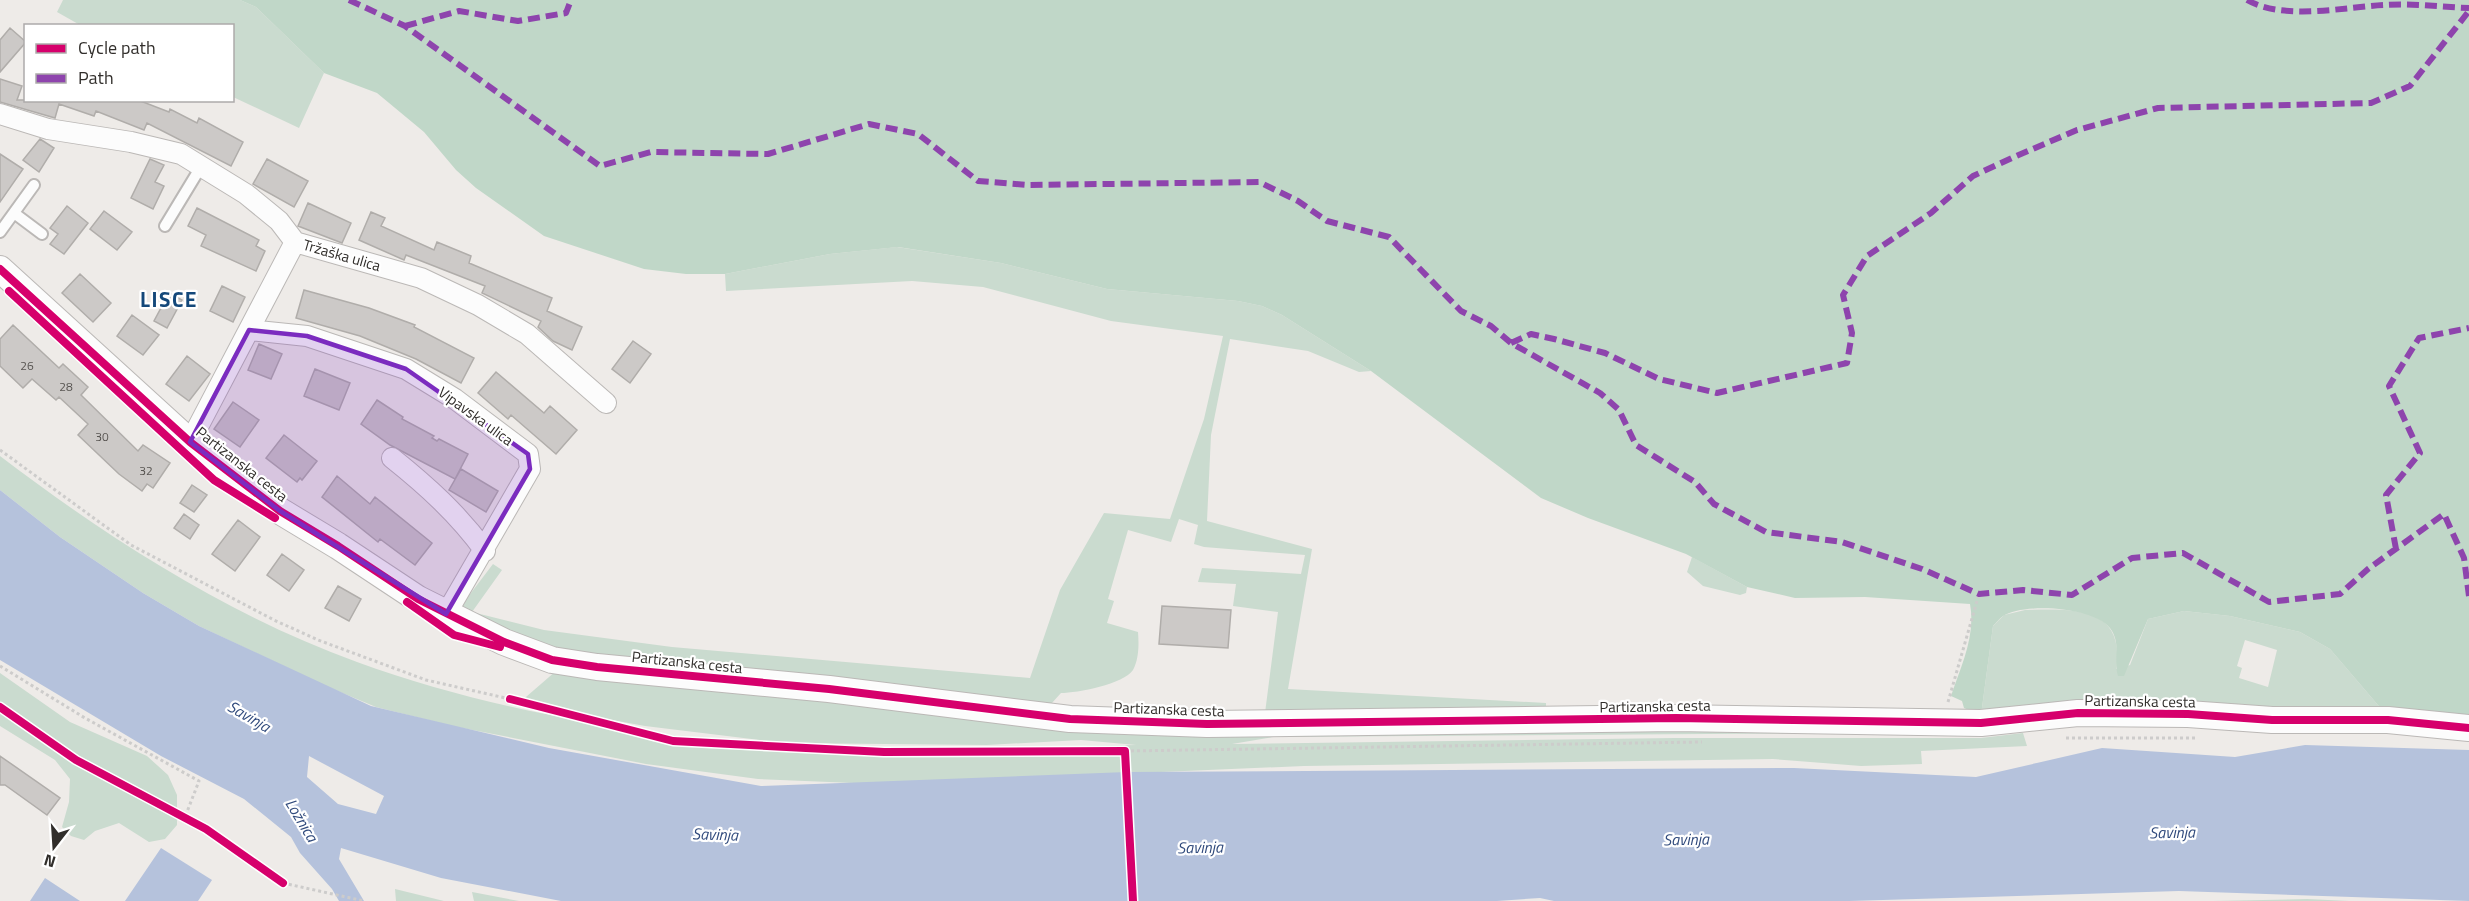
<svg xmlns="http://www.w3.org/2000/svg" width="2469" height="901" font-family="'Titillium Web',sans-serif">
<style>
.green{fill:#cadbcf;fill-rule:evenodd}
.forest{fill:#c0d7c8}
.water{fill:#b5c2dc;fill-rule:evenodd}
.building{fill:#ccc9c7;stroke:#b0adaa;stroke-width:1.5}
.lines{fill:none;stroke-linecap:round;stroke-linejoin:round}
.service-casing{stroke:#bbb8b6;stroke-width:14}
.minor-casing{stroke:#bbb8b6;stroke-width:22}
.tertiary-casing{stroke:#bbb8b6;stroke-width:28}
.path{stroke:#cdcccb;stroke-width:3;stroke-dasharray:3 3;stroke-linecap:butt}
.service{stroke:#fcfcfc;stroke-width:10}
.minor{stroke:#fcfcfc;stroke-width:20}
.tertiary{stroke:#fcfcfc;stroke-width:26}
.quiet{stroke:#8e44ad;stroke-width:6;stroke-dasharray:12 6;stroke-linecap:butt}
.cycleway-casing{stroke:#fff;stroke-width:11}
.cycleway{stroke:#d6006c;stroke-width:8}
.marked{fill:#7b2cbf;fill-opacity:0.2;stroke:#7b2cbf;stroke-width:4.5;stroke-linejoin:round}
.labels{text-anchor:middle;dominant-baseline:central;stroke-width:4.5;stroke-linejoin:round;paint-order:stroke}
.number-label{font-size:12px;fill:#585552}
.street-label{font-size:15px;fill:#312e2b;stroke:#fff}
.water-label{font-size:16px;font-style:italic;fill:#304a7c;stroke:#fff}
.district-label{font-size:21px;font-weight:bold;letter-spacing:1.5px;fill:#14487a;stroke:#fff}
</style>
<rect width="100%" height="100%" fill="#eeebe8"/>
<path class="green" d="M63 0H240L256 7 324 73 299 128 233 97 232 26 80 25 57 12Z
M897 247 1001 263 1107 289 1238 301 1262 306 1282 315 1371 371 1359 372 1308 351 1230 339 1211 435 1207 521 1312 549 1288 689 1546 703V710L1265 713 1278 612 1233 606 1236 584 1198 582 1202 568 1301 574 1305 555 1204 547 1194 544 1198 525 1179 519 1171 542 1128 530 1108 599 1114 601 1107 623 1138 632C1139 644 1139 659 1133 670 1124 684 1077 693 1061 693L1051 704 664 665 559 648 509 635 464 614 461 606 493 564 502 570 472 612 544 630 672 647 1030 678 1060 590 1104 513 1170 519 1204 419 1223 336 1111 321 983 287 912 281 726 291 725 274 830 254Z
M0 456C109 539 228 615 357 662 458 699 563 720 669 735 701 739 734 745 766 748 869 756 973 748 1076 750L1030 747 1136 745 1081 740 987 745 784 743 645 726 519 703 556 671 803 696 1513 729 1842 733 1273 737 1232 744 1674 738H1981L2023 733 2027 746 1921 751 1922 764 1861 766 1773 759 1304 766 878 784 758 779 646 764 452 726 376 707 328 687 199 626 143 593 60 537 0 490Z
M1692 557 1747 587 1746 593 1740 595 1703 586 1687 572Z
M2025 610C2071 609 2126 605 2116 669L2130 665 2148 619 2184 611 2230 616 2300 632 2330 649 2383 711 1981 715 1993 626 2004 615ZM2245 640 2277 650 2268 687 2239 678 2242 668 2237 666Z
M0 673 70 722 147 756 168 775 177 795V825L165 839 149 842 119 823 95 831 84 840 71 836 62 827 69 802 70 779 55 760 0 726Z
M395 889 444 901H396Z
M472 892 519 901H474Z
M2307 899 2349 901H2213Z"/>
<path class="forest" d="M240 0H2469V719L2383 711 2330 649 2300 632 2230 616 2184 611 2148 619 2124 676H2118C2113 661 2121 647 2112 631 2099 607 2025 602 2003 616 2000 618 1996 623 1993 626L1981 715 1964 708 1962 701 1951 696C1961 666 1976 636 1970 604L1865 597 1795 598 1747 587 1686 554 1588 518 1541 498 1371 371 1282 315 1262 306 1238 301 1107 289 1001 263 898 247 830 254 725 274H686L644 269 544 236 476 188 456 170 424 132 377 93 324 73 256 7Z"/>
<path class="water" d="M0 490 60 537 143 593 199 626 371 706 549 748 761 786 1127 772 1794 768 1976 777 2102 748 2235 757 2305 745 2469 750V901L2179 891 1849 901H1554L1540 898 1497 901H561L441 878 341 848 339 859 364 901H339L332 889 300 853 291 837 244 799 161 756 0 660ZM309 756 384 796 376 814 338 804 307 777Z
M161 848 212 880 198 901H125Z
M45 878 80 901H30Z"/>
<path class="building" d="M10 28 26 42 0 72V40Z
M0 79 22 86 17 100H138L169 112 170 109 197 123 199 118 243 142 231 166 147 123 144 130 96 111 94 116 59 104 55 118 0 102Z
M40 139 54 148 39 172 23 160Z
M0 154 23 169 0 202Z
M150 159 164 165 155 182 164 186 153 209 131 198Z
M267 159 308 181 294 207 253 184Z
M308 203 351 223 342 243 298 226Z
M67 206 88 223 64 254 50 244 58 234 50 228Z
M197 208 259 240 256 246 265 251 256 271 201 246 206 235 188 226Z
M104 211 132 232 117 250 90 229Z
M371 212 385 218 381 226 434 250 437 242 471 256 469 263 552 298 547 311 582 327 572 350 553 341 538 327 541 321 482 293 485 286 406 255 404 260 359 240Z
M80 274 111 303 93 322 62 293Z
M222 286 245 297 233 322 210 311Z
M304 290 369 308 415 325 414 327 474 358 461 383 416 359 360 336 296 318Z
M169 293 182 300 167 328 154 321Z
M132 315 159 335 143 355 117 336Z
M13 325 59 368 63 364 88 387 81 395 138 451 143 445 170 463 153 488 147 484 142 491 119 474 78 435 88 424 59 397 56 400 32 379 23 388 0 366V339Z
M633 341 651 354 630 383 612 369Z
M259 344 282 354 271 379 248 370Z
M187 356 210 374 189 401 166 384Z
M315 369 350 383 339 410 304 396Z
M496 372 544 413 550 406 577 430 556 454 511 415 508 419 478 393Z
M377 400 403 417 402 419 434 436 432 438 437 441 439 439 468 454 455 479 390 445 361 424Z
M233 402 259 420 240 447 214 429Z
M284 435 317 461 302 480 300 478 297 482 266 458Z
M461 469 498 491 486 512 449 490Z
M337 476 370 504 375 497 432 543 415 565 380 539 378 542 322 497Z
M192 485 207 495 194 512 180 503Z
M184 514 199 525 190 539 174 528Z
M238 520 260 537 235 571 212 554Z
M282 554 304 570 289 591 267 575Z
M338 586 361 599 349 621 325 608Z
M1162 606 1231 610 1228 648 1159 644Z
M0 756 60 798 47 815 5 785H0Z"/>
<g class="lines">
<g class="service-casing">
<path id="service" d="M14 213 42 234
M165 226 202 165
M0 232 34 185"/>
</g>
<g class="minor-casing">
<path id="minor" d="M0 114 48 129 131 142 181 154 246 194 279 221 295 242 421 278 478 305 527 334 606 403
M249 330 307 336 406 369 455 399 528 454 530 469 446 614
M190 442 295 242
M392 458C427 486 458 514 485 551"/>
</g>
<g class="tertiary-casing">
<path id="tertiary" d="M0 269 190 442 280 511 338 546 418 599 504 642 552 660 597 667 829 689 1070 719 1207 724 1676 718 1981 723 2078 713 2188 714 2272 720H2388L2469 728"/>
</g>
<path class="path" d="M0 450 131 545 274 620 318 640 426 680 510 699
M0 666 85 718 199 781 185 817
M1948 702 1979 594
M2066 738H2197
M1125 751 1702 742
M283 883 364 901"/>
<use href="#service" class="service"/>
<use href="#minor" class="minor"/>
<use href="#tertiary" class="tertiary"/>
<path class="quiet" d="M349 0 405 26 600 166 651 152 768 154 869 124 918 134 978 181 1028 185 1259 182 1298 201 1327 221 1389 237 1461 311 1491 326 1511 343 1600 393 1619 410 1636 445 1695 482 1714 504 1766 532 1842 542 1922 569 1979 594 2023 590 2072 595 2132 558 2183 553 2269 602 2340 594 2368 569 2444 514 2464 558 2469 596
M2247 0C2284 21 2344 7 2385 5 2413 3 2441 7 2469 8
M405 26 459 11 518 21 566 13 571 0
M1511 343 1531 334 1554 339 1605 353 1659 379 1717 393 1847 363 1852 333 1843 295 1867 256 1931 213 1973 176 2014 157 2077 130 2158 108 2371 103 2410 86 2469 11
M2396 549 2386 495 2420 453 2389 386 2419 338 2469 328"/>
<g class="cycleway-casing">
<path id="cycleway" d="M0 269 190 442 280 511 338 546 418 599 504 642 552 660 597 667 829 689 1070 719 1207 724 1676 718 1981 723 2078 713 2188 714 2272 720H2388L2469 728
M9 291 214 480 275 518
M407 602 454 635 500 647
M510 699 673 741 884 752 1125 751 1133 901
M0 707 76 760 206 829 283 883"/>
</g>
<use href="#cycleway" class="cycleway"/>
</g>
<path class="marked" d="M249 330 307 336 406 369 528 454 530 469 446 614 280 511 190 442Z"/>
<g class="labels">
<g class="number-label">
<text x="27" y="365">26</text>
<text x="66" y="386">28</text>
<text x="102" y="436">30</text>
<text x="146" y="470">32</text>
</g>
<g class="street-label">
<text transform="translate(342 255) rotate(16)">Tržaška ulica</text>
<text transform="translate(476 416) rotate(36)">Vipavska ulica</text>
<text transform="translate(242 464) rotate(38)">Partizanska cesta</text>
<text transform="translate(687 662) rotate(6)">Partizanska cesta</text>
<text transform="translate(2140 701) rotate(1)">Partizanska cesta</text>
<text transform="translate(1655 706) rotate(-1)">Partizanska cesta</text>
<text transform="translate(1169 709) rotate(2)">Partizanska cesta</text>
</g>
<g class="water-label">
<text transform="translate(249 716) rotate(30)">Savinja</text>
<text transform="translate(302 820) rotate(59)">Ložnica</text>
<text transform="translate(2172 832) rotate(-1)">Savinja</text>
<text transform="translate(715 834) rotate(2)">Savinja</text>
<text transform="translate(1686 839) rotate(-1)">Savinja</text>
<text transform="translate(1200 847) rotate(-1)">Savinja</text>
</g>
<g class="district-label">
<text x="169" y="299">LISCE</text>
</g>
</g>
<rect x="24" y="24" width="210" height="78" fill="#ffffff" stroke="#adabaa" stroke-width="1.5"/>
<rect x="36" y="44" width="30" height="9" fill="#d6006c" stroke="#adabaa" stroke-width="1.5"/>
<text x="78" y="54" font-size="18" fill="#312e2b">Cycle path</text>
<rect x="36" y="74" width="30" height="9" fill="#8e44ad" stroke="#adabaa" stroke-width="1.5"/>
<text x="78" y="84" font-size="18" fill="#312e2b">Path</text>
<g transform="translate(54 847) rotate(197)" stroke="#ffffff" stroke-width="4.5" paint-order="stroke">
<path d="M0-4.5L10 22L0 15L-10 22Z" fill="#312e2b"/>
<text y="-9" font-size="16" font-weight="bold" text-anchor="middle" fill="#312e2b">N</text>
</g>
</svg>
